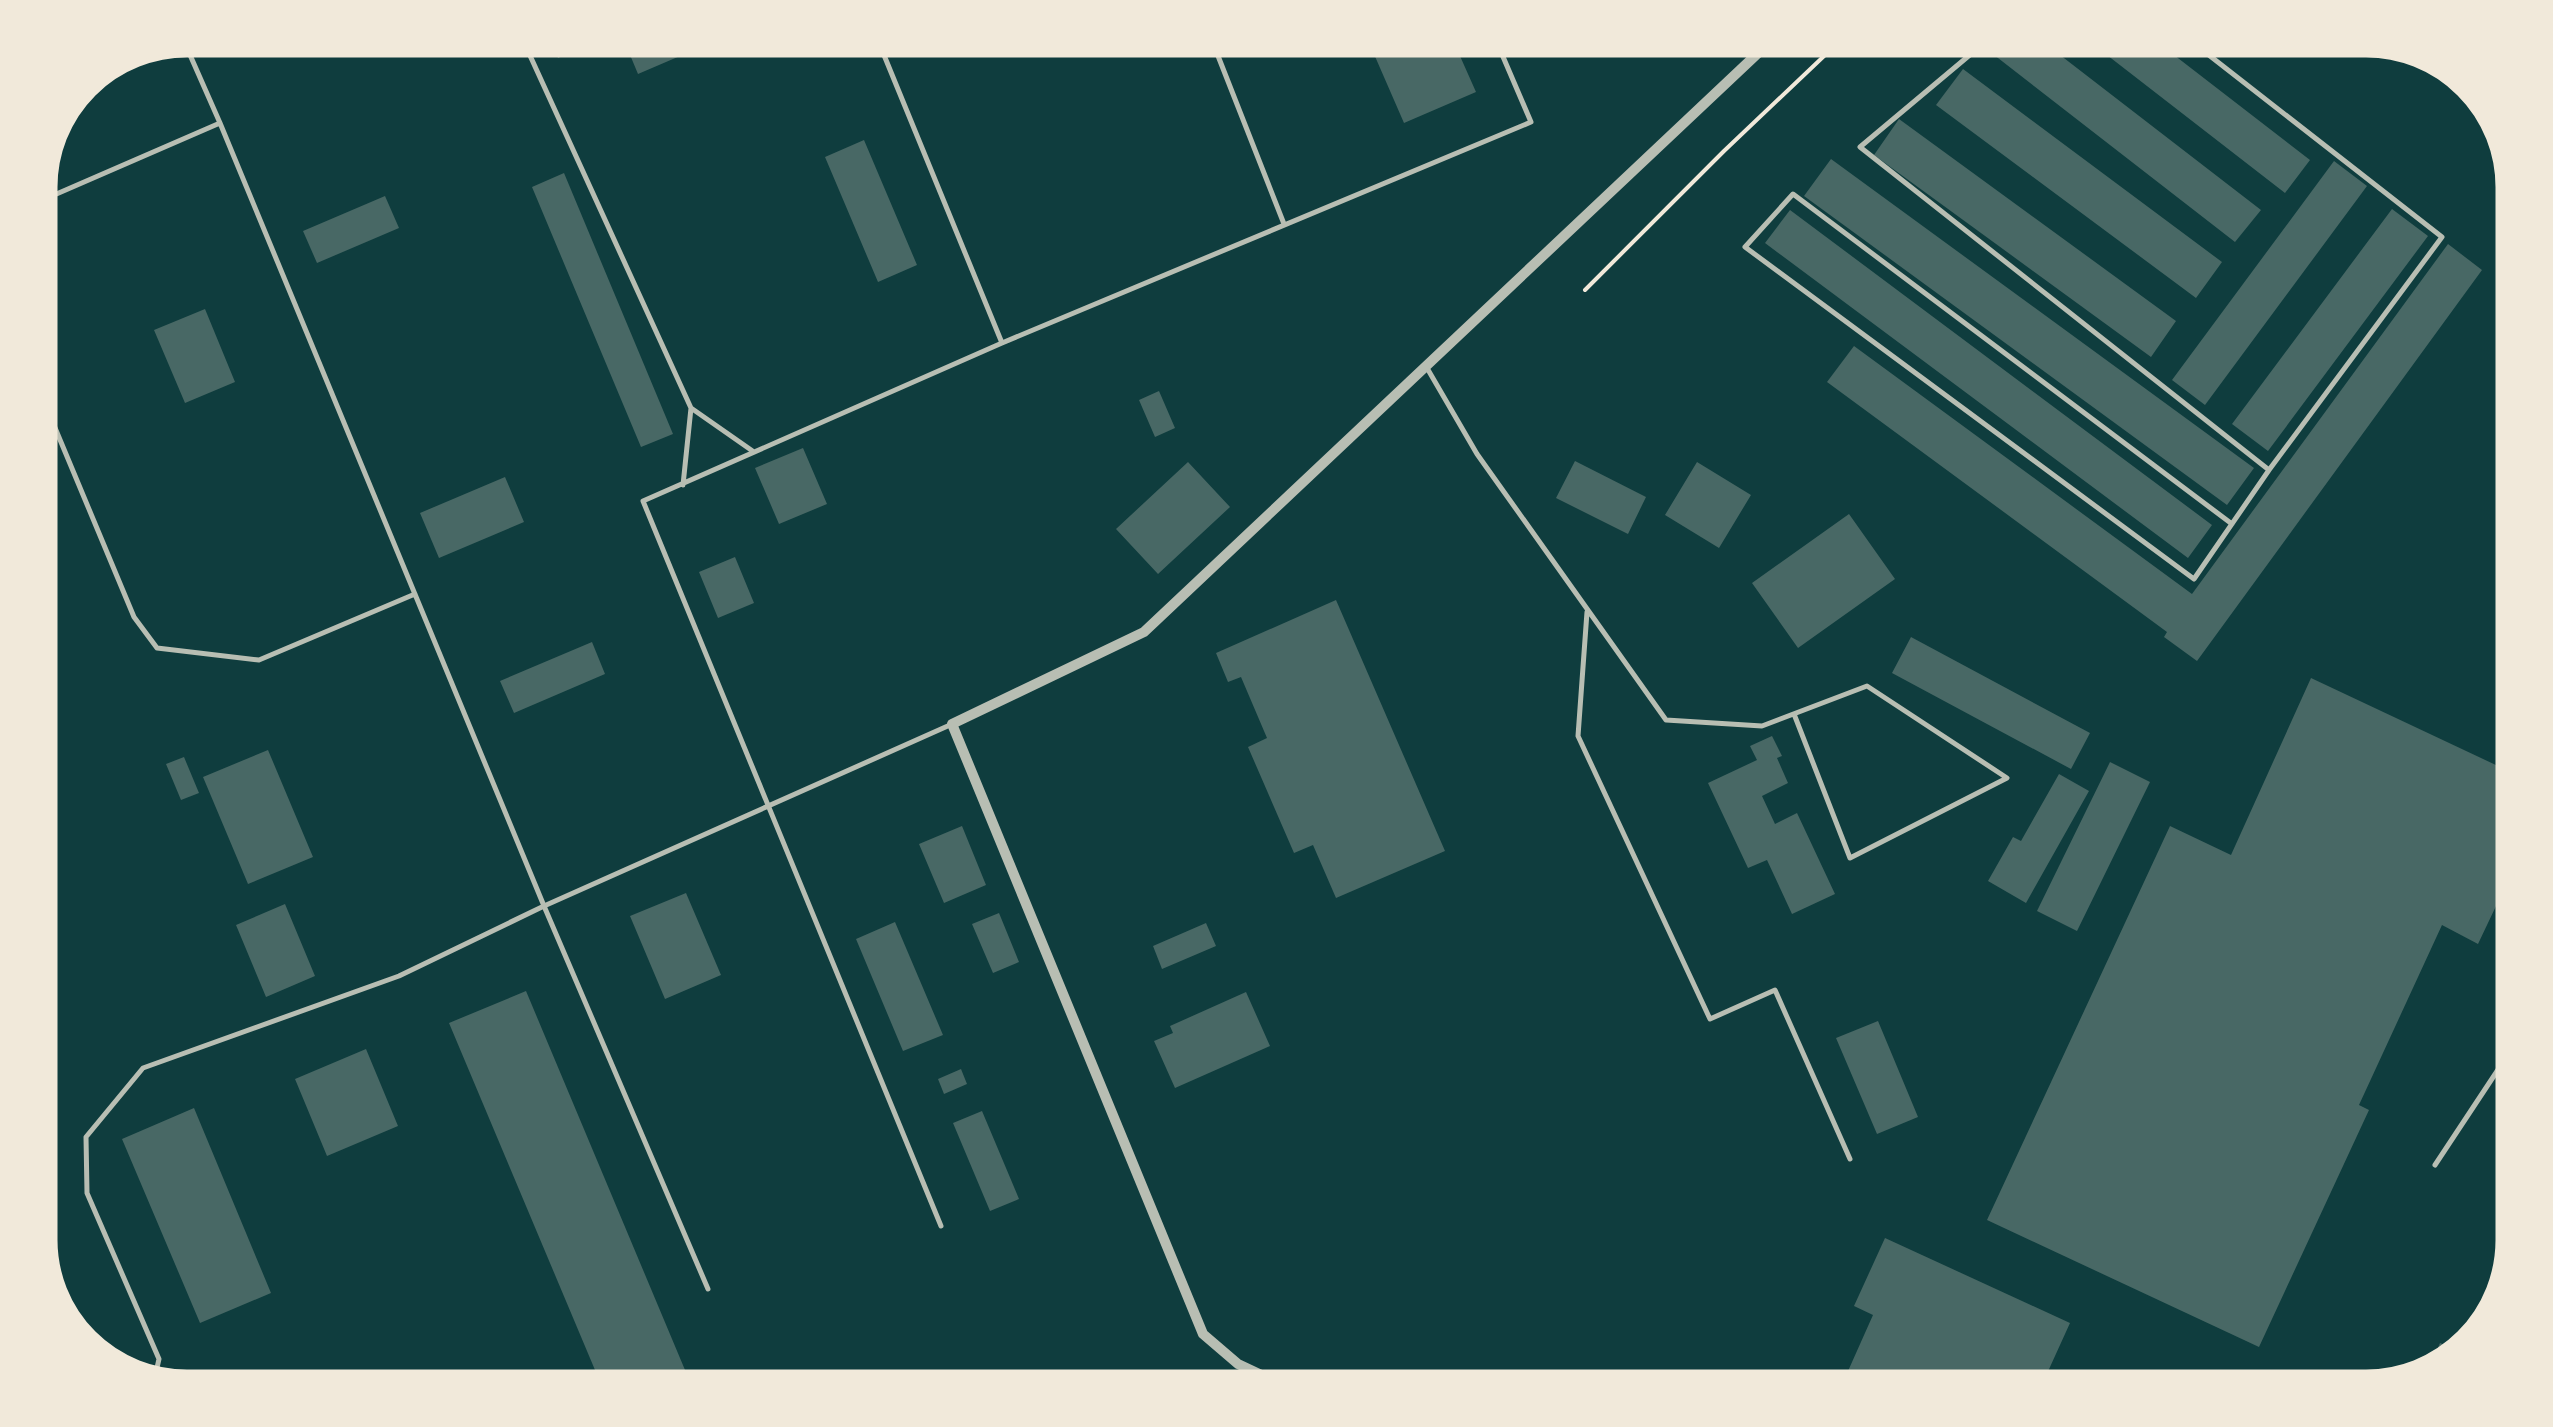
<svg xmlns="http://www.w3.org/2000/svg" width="2553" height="1427" font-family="'Fira Sans',sans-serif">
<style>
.building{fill:#486865}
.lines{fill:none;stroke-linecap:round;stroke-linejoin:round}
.path{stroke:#f1e9da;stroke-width:4}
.service{stroke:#b8beb3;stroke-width:5}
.minor{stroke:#b8beb3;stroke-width:10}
.rim{fill:none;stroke:#f1e9da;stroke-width:5}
</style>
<rect width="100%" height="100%" fill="#0f3d3e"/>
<path class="building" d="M549 38H577L582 48 558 58Z
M623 38H681L687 53 638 74Z
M1367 38H1452L1476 92 1404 123Z
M1999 38H2038L2261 210 2235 242 1989 51Z
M2085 38H2152L2310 160 2285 193Z
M1963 69 2222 262 2196 298 1936 105Z
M1899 119 2176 321 2151 357 1874 155Z
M864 140 917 265 878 282 825 157Z
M1831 159 2254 468 2227 505 1804 196Z
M2334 161 2367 186 2205 405 2172 380Z
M564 173 673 434 641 447 532 187Z
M385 196 399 228 317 263 303 231Z
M2392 209 2428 236 2268 451 2232 424Z
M1790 210 2212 525 2188 558 1765 243Z
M2448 244 2482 270 2197 661 2164 637 2167 632 1827 382 1854 346 2192 594Z
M205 309 235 382 185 403 154 330Z
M1159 391 1175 428 1155 437 1139 400Z
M803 448 827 504 779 524 755 468Z
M1575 461 1646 497 1628 534 1556 498Z
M1188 462 1230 507 1158 574 1116 529Z
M1697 462 1751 495 1719 548 1665 515Z
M505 477 524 522 439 558 420 513Z
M1849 514 1895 579 1798 648 1752 583Z
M735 557 754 603 718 618 699 572Z
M1336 600 1445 851 1336 898 1313 845 1294 853 1248 747 1267 738 1241 677 1228 682 1216 653Z
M1911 637 2090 733 2071 769 1892 673Z
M592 642 605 674 514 713 500 681Z
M2311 678 2515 774V866L2478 944 2442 925 2359 1105 2369 1110 2259 1347 1987 1220 2170 826 2231 855Z
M1772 736 1782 756 1777 758 1788 783 1762 796 1775 824 1797 813 1835 894 1792 914 1767 860 1748 868 1708 783 1757 760 1750 746Z
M268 750 313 857 248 884 203 777Z
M184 757 199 793 181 800 166 764Z
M2110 762 2150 782 2077 931 2037 911Z
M2059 774 2089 791 2026 903 1988 881 2013 837 2021 841Z
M962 826 986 885 944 903 919 844Z
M686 893 721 975 665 999 630 916Z
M285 904 315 976 266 997 236 925Z
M999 913 1019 962 993 973 972 924Z
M895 922 943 1035 903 1051 856 939Z
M1206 923 1216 946 1162 969 1153 946Z
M526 991 693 1389H603L449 1023Z
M1246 992 1270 1046 1175 1088 1154 1041 1173 1033 1170 1026Z
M1878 1021 1918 1117 1877 1134 1836 1038Z
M366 1049 398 1126 327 1156 295 1079Z
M961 1069 967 1084 944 1094 938 1079Z
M194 1108 271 1293 200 1323 122 1139Z
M982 1111 1019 1199 990 1211 953 1123Z
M1885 1238 2070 1323 2040 1389H1840L1873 1315 1854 1306Z
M2440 1343 2459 1351 2441 1369 2427 1373Z"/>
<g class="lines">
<path class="path" d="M1585 290 1724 151 1843 38"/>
<path class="service" d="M522 38 691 408 683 485
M877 38 1002 343
M1211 38 1284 224
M1990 38 1860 147 2269 470 2442 237 2187 38
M183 39 220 123 544 906 708 1289
M38 202 220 123
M1427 368 1477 454 1666 720 1762 726 1867 686 2007 778 1850 858 1794 714
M38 387 134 617 157 648 259 660 415 594
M691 408 754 452
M2232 524 1793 194 1745 247 2194 579 2269 470
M1587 612 1578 736 1710 1019 1775 990 1850 1159
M2435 1165 2515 1044
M941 1226 643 501 1002 343 1531 122 1495 38
M154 1381 159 1359 87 1193 86 1137 143 1068 399 976 544 906 950 725"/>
<path class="minor" d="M1291 1389 1238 1364 1203 1334 952 724 1144 632 1774 38"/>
</g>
<path d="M0 0H2553V1427H0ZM187 55H2366A132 132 0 0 1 2498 187V1240A132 132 0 0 1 2366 1372H187A132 132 0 0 1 55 1240V187A132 132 0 0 1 187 55Z" fill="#f1e9da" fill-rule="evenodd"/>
<path class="rim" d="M187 55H2366A132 132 0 0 1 2498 187V1240A132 132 0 0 1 2366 1372H187A132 132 0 0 1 55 1240V187A132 132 0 0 1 187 55Z"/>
</svg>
